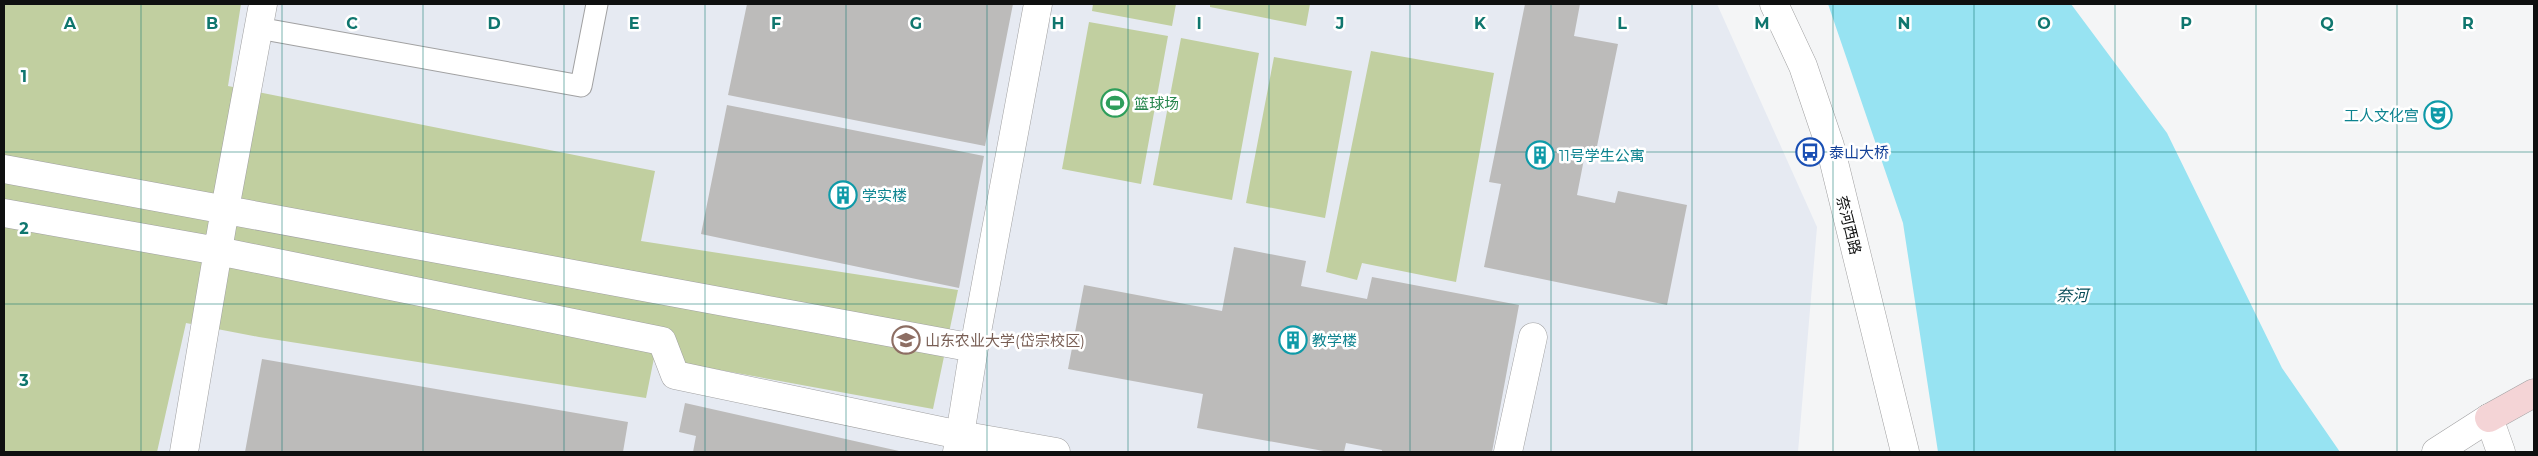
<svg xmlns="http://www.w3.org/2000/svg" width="2538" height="456" font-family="Montserrat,'Noto Sans SC',sans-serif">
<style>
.built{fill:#e6eaf2}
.green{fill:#c1cfa0}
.water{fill:#97e3f2}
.building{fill:#bcbbba}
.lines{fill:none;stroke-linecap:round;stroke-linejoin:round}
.service-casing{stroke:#a1a1a2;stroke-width:23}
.minor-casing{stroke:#a1a1a2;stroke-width:29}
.tertiary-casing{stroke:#a1a1a2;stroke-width:29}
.secondary-casing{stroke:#a1a1a2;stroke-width:29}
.service{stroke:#fff;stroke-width:21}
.minor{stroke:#fff;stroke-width:28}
.tertiary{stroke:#fff;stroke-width:28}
.secondary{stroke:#f4d4d6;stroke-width:28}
.grid{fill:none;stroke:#0f766e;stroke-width:1;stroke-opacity:0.55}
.labels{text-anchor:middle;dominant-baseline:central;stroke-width:5;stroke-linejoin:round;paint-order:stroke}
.leisure-label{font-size:15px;fill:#27864d;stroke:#fff;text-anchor:start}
.culture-label{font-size:15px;fill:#0d838f;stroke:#fff;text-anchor:start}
.transit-label{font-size:15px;fill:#164399;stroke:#fff;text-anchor:start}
.street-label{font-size:15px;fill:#0f1010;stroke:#fff}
.education-label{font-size:15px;fill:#785e54;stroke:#fff;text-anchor:start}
.water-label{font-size:16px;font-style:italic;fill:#054b57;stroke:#fff}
.grid-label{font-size:16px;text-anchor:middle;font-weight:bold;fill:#0f766e;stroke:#fff;stroke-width:5;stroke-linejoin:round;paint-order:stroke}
</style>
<rect width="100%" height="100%" fill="#f4f5f6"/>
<path class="built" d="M4 4H1717L1817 227 1798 452H4Z"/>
<path class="green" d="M4 4H241L228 86 655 171 641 241 958 290 933 409 654 358 646 398 259 337 186 323 157 452H4Z
M1093 4H1176L1172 26 1092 11Z
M1210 4H1310L1306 26 1210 7Z
M1089 22 1168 36 1141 184 1062 169Z
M1181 38 1259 53 1232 200 1153 185Z
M1371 51 1494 73 1456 282 1362 263 1357 280 1326 272Z
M1274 57 1352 71 1325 218 1246 203Z"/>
<path class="water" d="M1828 4H2071L2167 133 2282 368 2340 452H1938L1903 223Z"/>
<path class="building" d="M747 4H1013L985 146 728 95Z
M1525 4H1580L1574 36 1618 44 1595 156 1585 154 1577 195 1615 203 1618 191 1687 205 1667 305 1484 267 1501 184 1489 182Z
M727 105 984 156 959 288 701 234Z
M1234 247 1306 261 1301 286 1367 299 1372 277 1519 305 1492 452H1382V450L1346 443 1344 452H1329L1197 428 1203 394 1068 369 1084 285 1222 311Z
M262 359 628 422 623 452H245Z
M685 403 899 451V452H693L696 436 679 432Z"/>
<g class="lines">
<g class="service-casing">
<path id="service" d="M258 28 581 86 597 4"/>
</g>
<g class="minor-casing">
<path id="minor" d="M4 169 974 348 1038 4
M4 213 218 251 662 341 675 375 960 435 974 348
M2489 418 2501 452
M184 452 225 209 263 4
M957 452 960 435 1056 452
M1508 452 1533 337"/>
</g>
<g class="tertiary-casing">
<path id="tertiary" d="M1774 4 1803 66 1830 146 1905 452
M2436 452 2489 418"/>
</g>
<g class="secondary-casing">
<path id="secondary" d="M2489 418 2534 393"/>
</g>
<use href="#service" class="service"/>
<use href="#minor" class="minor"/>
<use href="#tertiary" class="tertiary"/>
<use href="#secondary" class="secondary"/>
</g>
<path class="grid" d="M141 4V452M282 4V452M423 4V452M564 4V452M705 4V452M846 4V452M987 4V452M1128 4V452M1269 4V452M1410 4V452M1551 4V452M1692 4V452M1833 4V452M1974 4V452M2115 4V452M2256 4V452M2397 4V452M4 152H2534M4 304H2534"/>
<defs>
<g id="stadium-ring" transform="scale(1.4375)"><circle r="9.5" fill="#fff" stroke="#2e9e5b" stroke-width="1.5"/><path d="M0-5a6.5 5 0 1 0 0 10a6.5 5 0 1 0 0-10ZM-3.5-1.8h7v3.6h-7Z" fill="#2e9e5b"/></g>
<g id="theatre-ring" transform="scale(1.4375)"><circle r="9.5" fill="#fff" stroke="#0f9aa8" stroke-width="1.5"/><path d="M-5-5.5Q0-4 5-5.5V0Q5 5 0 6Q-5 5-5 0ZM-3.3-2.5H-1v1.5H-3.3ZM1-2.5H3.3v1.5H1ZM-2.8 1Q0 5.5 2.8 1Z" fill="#0f9aa8"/></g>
<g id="bus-ring" transform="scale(1.4375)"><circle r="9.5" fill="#fff" stroke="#1a4fb4" stroke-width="1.5"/><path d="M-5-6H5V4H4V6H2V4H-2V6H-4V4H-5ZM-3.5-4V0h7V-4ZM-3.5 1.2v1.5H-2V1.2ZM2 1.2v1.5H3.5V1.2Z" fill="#1a4fb4"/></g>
<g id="building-ring" transform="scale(1.4375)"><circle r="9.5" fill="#fff" stroke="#0f9aa8" stroke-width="1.5"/><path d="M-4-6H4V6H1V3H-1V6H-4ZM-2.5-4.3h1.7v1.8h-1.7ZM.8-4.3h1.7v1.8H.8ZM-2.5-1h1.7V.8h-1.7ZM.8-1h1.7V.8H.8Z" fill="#0f9aa8"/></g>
<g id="university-ring" transform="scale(1.4375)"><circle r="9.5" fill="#fff" stroke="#8d6e63" stroke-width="1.5"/><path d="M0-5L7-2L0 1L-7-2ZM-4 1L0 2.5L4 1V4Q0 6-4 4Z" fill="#8d6e63"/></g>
</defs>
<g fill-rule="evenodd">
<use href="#stadium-ring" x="1115" y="103"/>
<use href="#theatre-ring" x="2438" y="115"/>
<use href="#bus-ring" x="1810" y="152"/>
<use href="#building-ring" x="1540" y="155"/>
<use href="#building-ring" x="843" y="195"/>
<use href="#university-ring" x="906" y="340"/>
<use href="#building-ring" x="1293" y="340"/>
</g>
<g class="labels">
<g class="leisure-label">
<text x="1134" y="103">篮球场</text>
</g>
<g class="culture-label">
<text x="2419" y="115" text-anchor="end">工人文化宫</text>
<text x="1559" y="155">11号学生公寓</text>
<text x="862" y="195">学实楼</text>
<text x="1312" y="340">教学楼</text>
</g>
<g class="transit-label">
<text x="1829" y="152">泰山大桥</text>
</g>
<g class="street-label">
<text transform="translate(1849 225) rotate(76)">奈河西路</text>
</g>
<g class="education-label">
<text x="925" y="340">山东农业大学(岱宗校区)</text>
</g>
<g class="water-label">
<text x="2072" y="295">奈河</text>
</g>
</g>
<g class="grid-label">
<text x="70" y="29">A</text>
<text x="212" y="29">B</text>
<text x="352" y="29">C</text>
<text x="494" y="29">D</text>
<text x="634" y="29">E</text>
<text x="776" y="29">F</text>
<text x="916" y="29">G</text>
<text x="1058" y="29">H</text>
<text x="1199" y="29">I</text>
<text x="1340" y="29">J</text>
<text x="1480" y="29">K</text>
<text x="1622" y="29">L</text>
<text x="1762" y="29">M</text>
<text x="1904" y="29">N</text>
<text x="2044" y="29">O</text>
<text x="2186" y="29">P</text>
<text x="2327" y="29">Q</text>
<text x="2468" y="29">R</text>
<text x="24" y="82">1</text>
<text x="24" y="234">2</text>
<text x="24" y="386">3</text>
</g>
<rect width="2538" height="456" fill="none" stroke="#0f1010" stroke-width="10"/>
</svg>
